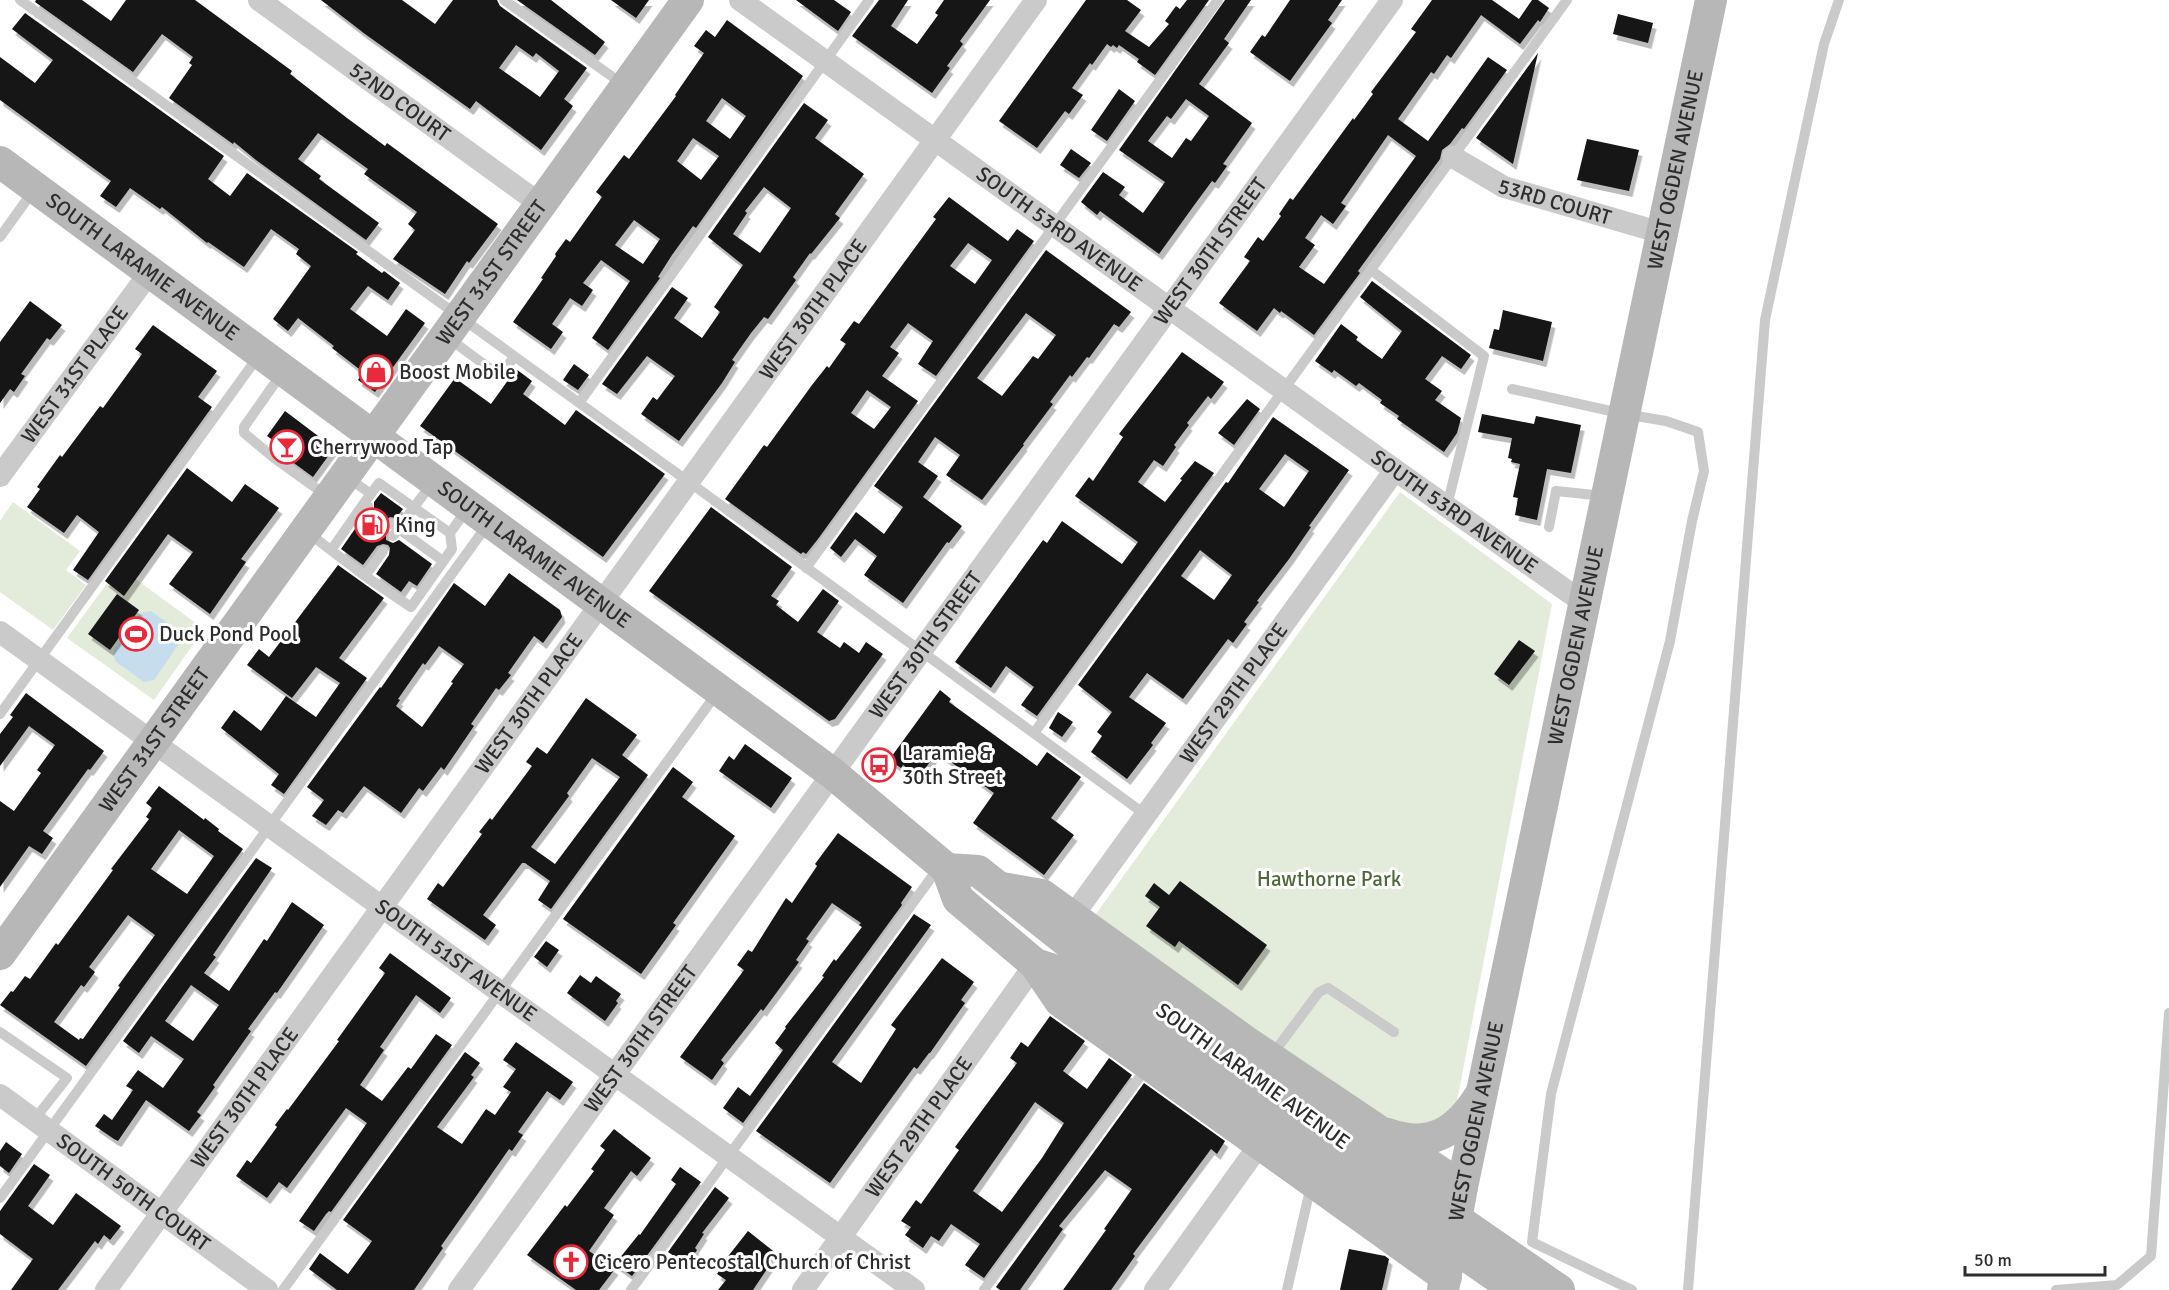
<svg xmlns="http://www.w3.org/2000/svg" width="2169" height="1290" font-family="Signika,sans-serif">
<style>
.green{fill:#e3ebda}
.water{fill:#c5ddec}
.building{fill:#141414;fill-rule:evenodd;filter:url(#shadow)}
.lines{fill:none;stroke-linecap:round;stroke-linejoin:round}
.service{stroke:#cacaca;stroke-width:10}
.minor{stroke:#cacaca;stroke-width:22}
.secondary{stroke:#b7b7b7;stroke-width:32}
.secondary-bridge{stroke:#b7b7b7;stroke-width:32}
.labels{text-anchor:middle;dominant-baseline:central;stroke-width:6;stroke-linejoin:round;paint-order:stroke}
.street-label{font-size:21px;fill:#2d2d2d;stroke:#fff}
.poi-label{font-size:21px;fill:#2d2d2d;stroke:#fff;text-anchor:start}
.park-label{font-size:21px;fill:#50693a;stroke:#fff}
</style>
<defs>
<filter id="shadow"><feDropShadow dx="3.5" dy="6" stdDeviation="0" flood-color="#0004"/></filter>
</defs>
<rect width="100%" height="100%" fill="#fff"/>
<path class="green" d="M1400 492 1552 604 1457 1101 1437 1123 1411 1135 1362 1112 1096 914Z
M13 502 80 551 66 570 86 585 53 630 0 592V521Z
M119 567 204 629 154 700 67 638Z"/>
<path class="water" d="M151 611 181 633 180 642 154 680 144 682 115 661 113 651 141 613Z"/>
<path class="building" d="M36 0H82L111 21 126 0H195L292 71 290 74 347 118 385 146 387 143 498 224 469 263 467 261 445 294 393 259 415 230 408 224 417 212 364 174 368 169 318 133 298 159 321 176 319 179 379 223 366 240 256 160 234 142 233 144 169 98 192 65 189 63 193 57 162 34 133 72 35 2Z
M321 0H402L435 24 453 0H497L500 6 587 68 564 99 573 106 541 150 476 101 470 109 365 34ZM516 45 533 57 536 53 559 71 540 97 499 68Z
M517 0H551L605 42 595 55Z
M611 0H649L636 18Z
M796 0H834L851 12 838 31Z
M879 0H908L891 26 917 44 938 15 935 13 944 0H990L960 41 963 44 947 66 950 68 932 93 852 36Z
M1086 0H1127L1141 10 1125 31 1149 47 1169 24 1165 21 1176 6 1180 9 1187 0H1209L1155 75 1137 62 1139 59 1119 45 1117 48 1113 45 1111 47 1107 44 1092 65 1090 63 1072 88 1083 95 1069 114 1065 111 1037 148 999 121Z
M1225 0H1251L1224 39 1229 43 1199 84 1252 123 1223 164 1227 166 1215 183 1212 181 1195 204 1159 254 1100 211 1097 215 1081 202 1103 172 1125 187 1119 195 1143 213 1165 182 1119 150ZM1186 99 1209 116 1191 141 1186 138 1172 158 1148 141 1167 116 1171 119Z
M1290 0H1342L1328 20 1332 23 1290 81 1250 52 1262 35 1265 37Z
M1432 0H1492L1519 19 1532 0H1538L1549 8 1540 22 1538 20 1520 44 1481 15 1451 58 1447 55 1434 74 1431 72 1398 119 1428 141 1488 57 1507 70 1464 129 1462 128 1450 144 1442 150 1440 159 1358 271 1360 273 1314 335 1281 311 1280 313 1274 308 1257 331 1219 303 1250 261 1244 257 1258 237 1263 241 1281 216 1279 214 1290 198 1293 200 1353 118 1354 120 1373 94 1371 92 1416 32 1411 29ZM1388 135 1416 156 1324 284 1299 267 1315 245 1305 238 1321 215 1333 224 1346 206 1341 203Z
M25 13 224 156 208 179 230 196 247 173 358 252 356 254 382 273 384 271 400 283 388 300 368 286 350 309 387 336 406 309 425 323 375 392 358 380 363 372 332 348 334 346 298 318 288 331 273 319 311 266 296 254 299 249 271 229 244 267 208 242 207 243 162 207 160 209 130 188 116 207 100 196 111 181 0 100V57L35 83 53 60 12 29Z
M1618 14 1653 23 1648 43 1613 34Z
M727 20 803 76 696 228 693 226 672 255 658 277 660 278 608 350 592 338 630 281 601 260 583 283 593 290 582 306 570 298 552 324 563 332 551 349 513 322 543 279 541 278 556 256 555 254 566 239 570 242 602 197 596 192 624 155 629 159 676 96 675 95 704 53 694 46 706 30 715 37ZM722 98 746 116 730 139 706 121ZM693 138 719 156 701 180 677 161ZM634 220 660 239 643 264 615 245Z
M1538 53 1513 164 1476 138Z
M1119 89 1135 101 1107 141 1091 130Z
M804 103 828 120 815 138 864 174 835 214 840 218 811 254 810 253 793 277 796 280 768 319 764 317 751 333 732 360 735 362 722 383 679 441 641 414 653 397 657 400 675 376 647 356 617 394 602 384 672 287 688 298 674 318 702 338 720 312 714 307 743 265 708 237ZM764 187 791 208 760 253 733 234 747 213 745 211Z
M1587 139 1639 150 1629 191 1577 180Z
M1071 149 1091 163 1079 178 1060 165Z
M949 197 1008 241 1017 229 1034 241 936 376 918 364 933 341 908 323 890 347 899 353 882 376 918 401 818 539 806 554 803 552 801 554 725 499 764 445 767 447 812 385 827 366 829 368 846 344 840 340 854 321 859 324 936 219 933 217ZM968 243 992 260 975 284 950 266ZM867 390 891 407 874 429 851 413Z
M1046 250 1131 312 1119 327 1114 324 1089 358 1087 357 1072 377 1070 375 1050 402 1053 404 1023 444 1024 445 982 500 946 475 960 455 935 437 918 462 938 476 923 497 962 526 949 543 947 542 903 603 864 575 877 556 855 539 841 557 830 548 856 512 884 534 903 507 874 486ZM1026 313 1056 335 1038 359 1033 356 1002 396 977 378Z
M1372 281 1471 355 1461 369 1442 356 1425 379 1442 391 1435 400 1461 418 1457 433 1444 452 1397 419 1399 416 1380 403 1382 400 1359 383 1356 386 1334 370 1332 373 1315 361 1341 324 1358 337 1356 340 1382 359 1402 331 1360 297Z
M30 301 62 325 50 340 47 338 21 374 25 376 14 392 10 389 0 403V342Z
M1503 310 1552 322 1543 361 1489 348 1494 329 1499 330Z
M153 325 217 371 198 397 212 407 88 580 73 570 99 532 77 515 64 533 27 507 40 489 37 487 60 455 62 457 100 406 103 408 142 354 135 349Z
M1182 352 1224 382 1211 399 1208 396 1187 423 1189 425 1174 445 1176 447 1163 466 1154 460 1138 482 1165 502 1182 480 1180 479 1195 461 1214 473 1037 716 1021 705 1034 687 1006 666 991 688 955 662 1043 540 1047 543 1062 521 1122 564 1138 542 1075 496 1089 477 1093 481 1123 437 1119 434Z
M574 364 589 375 578 390 563 380Z
M516 369 532 381 523 394 565 425 576 410 665 474 603 557 420 426 455 378 491 404Z
M1247 399 1260 409 1234 445 1218 433Z
M285 411 334 448 313 477 280 453 284 448 267 436Z
M1482 414 1534 424 1536 416 1581 425 1571 473 1547 469 1537 520 1515 515 1518 498 1513 497 1520 464 1511 462 1512 459 1508 458 1512 438 1478 432Z
M1273 417 1349 470 1309 526 1311 527 1289 559 1257 601 1259 602 1244 622 1247 624 1233 643 1228 639 1183 699 1147 673 1129 697 1166 723 1151 743 1153 745 1127 779 1091 752 1102 736 1097 732 1112 712 1078 685 1226 482 1228 483ZM1285 454 1309 471 1284 507 1259 489ZM1200 550 1232 575 1214 600 1181 576Z
M187 468 232 502 245 484 279 508 241 559 246 562 210 614 169 584 193 552 168 534 124 596 105 581Z
M381 493 403 509 396 518 390 517 386 520V540L393 543 399 540 432 564 417 586 409 581 401 592 376 574 389 555 390 548 388 545 383 544 377 546 363 565 341 549 366 513 374 510V502Z
M711 507 792 567 771 596 779 601 776 605 798 622 823 589 839 601 817 632 840 648 844 642 859 653 866 642 883 654 835 719 829 721 649 591Z
M338 565 384 598 339 658 367 678 284 794 271 785 279 774 221 728 234 710 261 731 286 696 316 717 340 683 316 667 292 698 247 665 259 649 269 657Z
M509 573 560 610 562 617 543 643 534 636 508 673 511 675 499 690 496 688 471 724 474 726 444 770 441 767 423 791 419 788 401 813 364 786 343 813 338 810 326 825 312 816 324 800 307 787 380 687 381 688 454 583 485 606ZM439 646 464 664 451 682 453 683 422 727 396 706 400 700 398 699 423 663 425 665Z
M117 594 139 610 110 650 88 634Z
M1519 640 1535 651 1509 685 1494 674Z
M940 690 951 699 949 702 1037 766 1047 752 1081 777 1051 818 1074 835 1044 875 973 823 994 793 937 752 919 777 903 765 901 768 889 760Z
M26 693 104 751 90 770 88 769 43 831 53 838 42 854 29 846 0 887V801L14 811 41 773 37 770 55 745 29 726 0 766V734L13 717 10 715Z
M586 698 637 735 622 755 648 775 551 909 538 900 550 881 525 863H522L483 915 496 925 485 940 427 899 438 883 443 887 482 834 479 832 490 818 492 820 532 766 526 762 537 747 547 754ZM592 758 620 777 555 864 531 847 569 796 567 793Z
M1058 712 1073 722 1062 737 1049 728Z
M745 744 792 778 771 808 719 771 729 756 734 760Z
M673 767 693 782 682 797 735 836 673 923 676 925 641 974 563 919Z
M159 786 204 820 205 818 219 829 218 831 243 849 86 1066 0 1005 11 991 13 992 25 976 30 979 56 943 58 945 97 892 113 870 111 869 149 819 146 817 152 808 146 803ZM179 830 214 856 187 894 151 869ZM128 915 155 935 118 986 120 987 83 1039 80 1038 79 1040 54 1022 81 985 84 987 95 972 89 967Z
M838 833 912 887 901 903 902 905 743 1123 723 1108 738 1087 750 1096 783 1050 775 1043 786 1028 785 1027 824 977 822 976 834 959 836 961 862 927 859 925 861 923 832 903 806 939 809 941 796 960 799 962 763 1011 761 1009 721 1060 724 1063 712 1080 680 1057 744 970 737 965 748 950 752 952 786 898 792 903 817 866 815 864Z
M256 858 272 868 213 955 216 957 204 973 229 991 264 939 267 941 292 902 324 925 277 993 275 992 248 1029 251 1031 213 1085 215 1087 197 1112 201 1115 189 1131 146 1100 118 1141 114 1139 95 1126 104 1114 112 1120 133 1090 126 1086 138 1070 163 1088 184 1059 151 1036 139 1053 123 1041ZM191 985 219 1005 193 1041 165 1021Z
M1180 881 1267 945 1238 985 1179 941 1175 947 1146 926 1160 907 1145 896 1154 883 1169 895Z
M914 914 931 925 832 1062 861 1083 896 1029 891 1025 942 958 974 982 961 1000 965 1003 930 1053H929L917 1069 914 1067 830 1183 756 1131Z
M546 941 559 950 547 967 534 957Z
M390 953 451 998 440 1013 416 995 380 1047 384 1050 360 1085 382 1101 408 1067 411 1069 436 1034 452 1045 331 1212 329 1211 326 1214 314 1231 299 1221 367 1123 346 1108 287 1188 279 1182 267 1198 236 1176 247 1160 251 1163 277 1127 275 1125 287 1109 288 1110 339 1041 337 1040 385 973 379 968Z
M580 975 591 983 596 976 621 994 616 1001 618 1003 605 1021 567 993Z
M1050 1016 1085 1041 1063 1071 1087 1089 1109 1058 1132 1075 984 1278 965 1265 980 1244 951 1224 939 1241 931 1236 923 1248 905 1235 911 1227 901 1221 916 1200 921 1204 959 1150 955 1147 1017 1063 1010 1058 1021 1042 1028 1047ZM1035 1102 1064 1123 1042 1158 1002 1212 973 1191Z
M516 1042 573 1082 560 1100 547 1091 518 1132 523 1135 512 1151 509 1149 477 1195 441 1246 443 1248 414 1290H337L309 1269 320 1253 348 1274 372 1241 343 1220 465 1052 480 1063 471 1075 474 1077 437 1127 462 1144 486 1109 495 1115 511 1092 503 1087 516 1069 503 1060Z
M1144 1083 1225 1141 1217 1154 1211 1149 1133 1254 1135 1256 1111 1290H1063L1106 1230 1104 1229 1132 1189 1105 1170 1059 1226 1063 1229 1020 1290H1000L996 1287Z
M614 1129 651 1158 637 1176 631 1171 604 1208 614 1215 589 1251 615 1269 599 1290H576L527 1255 565 1205 567 1207 594 1171 591 1169 605 1150 600 1146Z
M6 1142 22 1154 9 1173 0 1166V1151Z
M34 1164 50 1175 28 1206 53 1225 76 1193 121 1226 110 1240 104 1235 98 1244 95 1241 58 1290H11L33 1259 0 1234V1211Z
M680 1167 701 1182 632 1276 615 1264 639 1234 640 1235 676 1184 671 1180Z
M715 1187 729 1198 702 1233 704 1234 695 1248 697 1250 687 1265 668 1252Z
M748 1231 777 1254 753 1290H718L726 1280 717 1274 723 1265 722 1264Z
M1349 1249 1385 1256 1389 1259 1382 1290H1340Z"/>
<g class="lines">
<path class="service" d="M20 0 689 482 1146 815
M504 0 624 85
M0 237 33 191
M1371 270 1484 356 1447 506
M447 337 500 376 514 357
M282 373 244 427V433L274 458 327 496
M1512 389 1624 414 1666 421 1698 432 1704 471 1692 521 1670 641 1551 1094 1532 1242 1632 1290
M579 403 869 0
M347 477 371 494
M364 503 379 483 450 533
M392 524 443 561
M1549 527 1556 491 1604 496
M307 532 365 576 383 551
M393 536 432 483
M332 549 364 503 368 506
M806 568 1218 0
M365 576 411 607 452 549 450 533 467 509
M0 714 260 354
M1034 733 1567 0
M0 1032 67 1078 34 1120
M1272 1055 1319 992 1328 988 1394 1032
M0 1198 488 524
M283 1290 717 693
M631 1290 939 867
M984 1290 1147 1067
M1287 1290 1311 1185
M1688 1290 1765 320 1824 44 1839 0
M2056 1290 2117 1285 2151 1256 2169 1013"/>
<g class="minor">
<path id="s1" d="M259 0 540 204"/>
<path id="s2" d="M740 0 1395 470 1584 603"/>
<path id="s3" d="M1453 157 1504 187 1662 233"/>
<path id="s4" d="M0 476 150 272"/>
<path id="s5" d="M0 632 914 1290"/>
<path id="s6" d="M1072 917 1395 470"/>
<path id="s7" d="M0 1095 267 1290"/>
<path id="s8" d="M106 1290 1036 0"/>
<path id="s9" d="M459 1290 1392 0"/>
<path id="s10" d="M803 1290 1035 964"/>
<path d="M1155 1290 1260 1144"/>
</g>
<g class="secondary">
<path id="s11" d="M0 162 832 773 947 869 958 899 1035 964 1072 976 1284 1129"/>
<path d="M947 869 978 871 1079 951 1300 1111"/>
<path d="M1002 888 1042 895 1245 1041 1462 1187"/>
<path id="s12" d="M0 954 688 0"/>
<path d="M1035 964 1060 1001 1446 1277"/>
<path d="M1388 1134C1430 1149 1457 1132 1479 1097"/>
<path id="s13" d="M1443 1290 1462 1187 1711 0"/>
</g>
<path class="secondary-bridge" d="M1300 1111 1559 1290
M1284 1129 1516 1290"/>
</g>
<defs>
<g id="shop-ring" transform="scale(1.725)"><circle r="9.5" fill="#fff" stroke="#e82a3b" stroke-width="1.5"/><path d="M-5-2.5h2.3a2.7 3.5 0 0 1 5.4 0H5L5.5 6h-11ZM-1.5-2.5h3a1.5 2.3 0 0 0-3 0Z" fill="#e82a3b"/></g>
<g id="bar-ring" transform="scale(1.725)"><circle r="9.5" fill="#fff" stroke="#e82a3b" stroke-width="1.5"/><path d="M-6-5H6L.8 .8V4.5H3.5V6h-7V4.5H-.8V.8Z" fill="#e82a3b"/></g>
<g id="fuel-ring" transform="scale(1.725)"><circle r="9.5" fill="#fff" stroke="#e82a3b" stroke-width="1.5"/><path d="M-5.5-6h7V0h2V4h1.3V-2.5L3-4.5l.8-.8L6-3V5H2.5V1h-1V6h-7ZM-4.2-4.7v3.2H.2V-4.7Z" fill="#e82a3b"/></g>
<g id="stadium-ring" transform="scale(1.725)"><circle r="9.5" fill="#fff" stroke="#e82a3b" stroke-width="1.5"/><path d="M0-5a6.5 5 0 1 0 0 10a6.5 5 0 1 0 0-10ZM-3.5-1.8h7v3.6h-7Z" fill="#e82a3b"/></g>
<g id="bus-ring" transform="scale(1.725)"><circle r="9.5" fill="#fff" stroke="#e82a3b" stroke-width="1.5"/><path d="M-5-6H5V4H4V6H2V4H-2V6H-4V4H-5ZM-3.5-4V0h7V-4ZM-3.5 1.2v1.5H-2V1.2ZM2 1.2v1.5H3.5V1.2Z" fill="#e82a3b"/></g>
<g id="church-ring" transform="scale(1.725)"><circle r="9.5" fill="#fff" stroke="#e82a3b" stroke-width="1.5"/><path d="M-1.2-6h2.4v3.5h3.3v2.4h-3.3V6h-2.4V-.1h-3.3v-2.4h3.3Z" fill="#e82a3b"/></g>
</defs>
<g fill-rule="evenodd">
<use href="#shop-ring" x="376" y="372"/>
<use href="#bar-ring" x="287" y="447"/>
<use href="#fuel-ring" x="372" y="525"/>
<use href="#stadium-ring" x="136" y="634"/>
<use href="#bus-ring" x="879" y="765"/>
<use href="#church-ring" x="571" y="1262"/>
</g>
<g class="labels">
<g class="street-label">
<text stroke="none"><textPath href="#s1" startOffset="174">52ND COURT</textPath></text>
<text stroke="none"><textPath href="#s13" startOffset="1144">WEST OGDEN AVENUE</textPath></text>
<text stroke="none"><textPath href="#s3" startOffset="112">53RD COURT</textPath></text>
<text stroke="none"><textPath href="#s2" startOffset="393">SOUTH 53RD AVENUE</textPath></text>
<text stroke="none"><textPath href="#s9" startOffset="1282">WEST 30TH STREET</textPath></text>
<text stroke="none"><textPath href="#s11" startOffset="177">SOUTH LARAMIE AVENUE</textPath></text>
<text stroke="none"><textPath href="#s12" startOffset="840">WEST 31ST STREET</textPath></text>
<text stroke="none"><textPath href="#s8" startOffset="1209">WEST 30TH PLACE</textPath></text>
<text stroke="none"><textPath href="#s4" startOffset="126">WEST 31ST PLACE</textPath></text>
<text stroke="none"><textPath href="#s2" startOffset="879">SOUTH 53RD AVENUE</textPath></text>
<text stroke="none"><textPath href="#s11" startOffset="663">SOUTH LARAMIE AVENUE</textPath></text>
<text stroke="none"><textPath href="#s9" startOffset="796">WEST 30TH STREET</textPath></text>
<text stroke="none"><textPath href="#s13" startOffset="658">WEST OGDEN AVENUE</textPath></text>
<text stroke="none"><textPath href="#s6" startOffset="276">WEST 29TH PLACE</textPath></text>
<text stroke="none"><textPath href="#s8" startOffset="723">WEST 30TH PLACE</textPath></text>
<text stroke="none"><textPath href="#s12" startOffset="264">WEST 31ST STREET</textPath></text>
<text stroke="none"><textPath href="#s5" startOffset="562">SOUTH 51ST AVENUE</textPath></text>
<text stroke="none"><textPath href="#s9" startOffset="310">WEST 30TH STREET</textPath></text>
<text transform="translate(1253 1076) rotate(36)">SOUTH LARAMIE AVENUE</text>
<text stroke="none"><textPath href="#s8" startOffset="237">WEST 30TH PLACE</textPath></text>
<text stroke="none"><textPath href="#s13" startOffset="172">WEST OGDEN AVENUE</textPath></text>
<text stroke="none"><textPath href="#s10" startOffset="200">WEST 29TH PLACE</textPath></text>
<text stroke="none"><textPath href="#s7" startOffset="165">SOUTH 50TH COURT</textPath></text>
</g>
<g class="poi-label">
<text x="399" y="372">Boost Mobile</text>
<text x="310" y="447">Cherrywood Tap</text>
<text x="395" y="525">King</text>
<text x="159" y="634">Duck Pond Pool</text>
<text x="902" y="753">Laramie &amp;<tspan x="902" dy="24">30th Street</tspan></text>
<text x="594" y="1262">Cicero Pentecostal Church of Christ</text>
</g>
<g class="park-label">
<text x="1329" y="879">Hawthorne Park</text>
</g>
</g>
<path d="M1965 1266v9h140v-9" fill="none" stroke="#2d2d2d" stroke-width="3"/>
<text x="1974" y="1266" font-size="18" fill="#2d2d2d" stroke="#ffffff" stroke-width="4.5" paint-order="stroke">50 m</text>
</svg>
